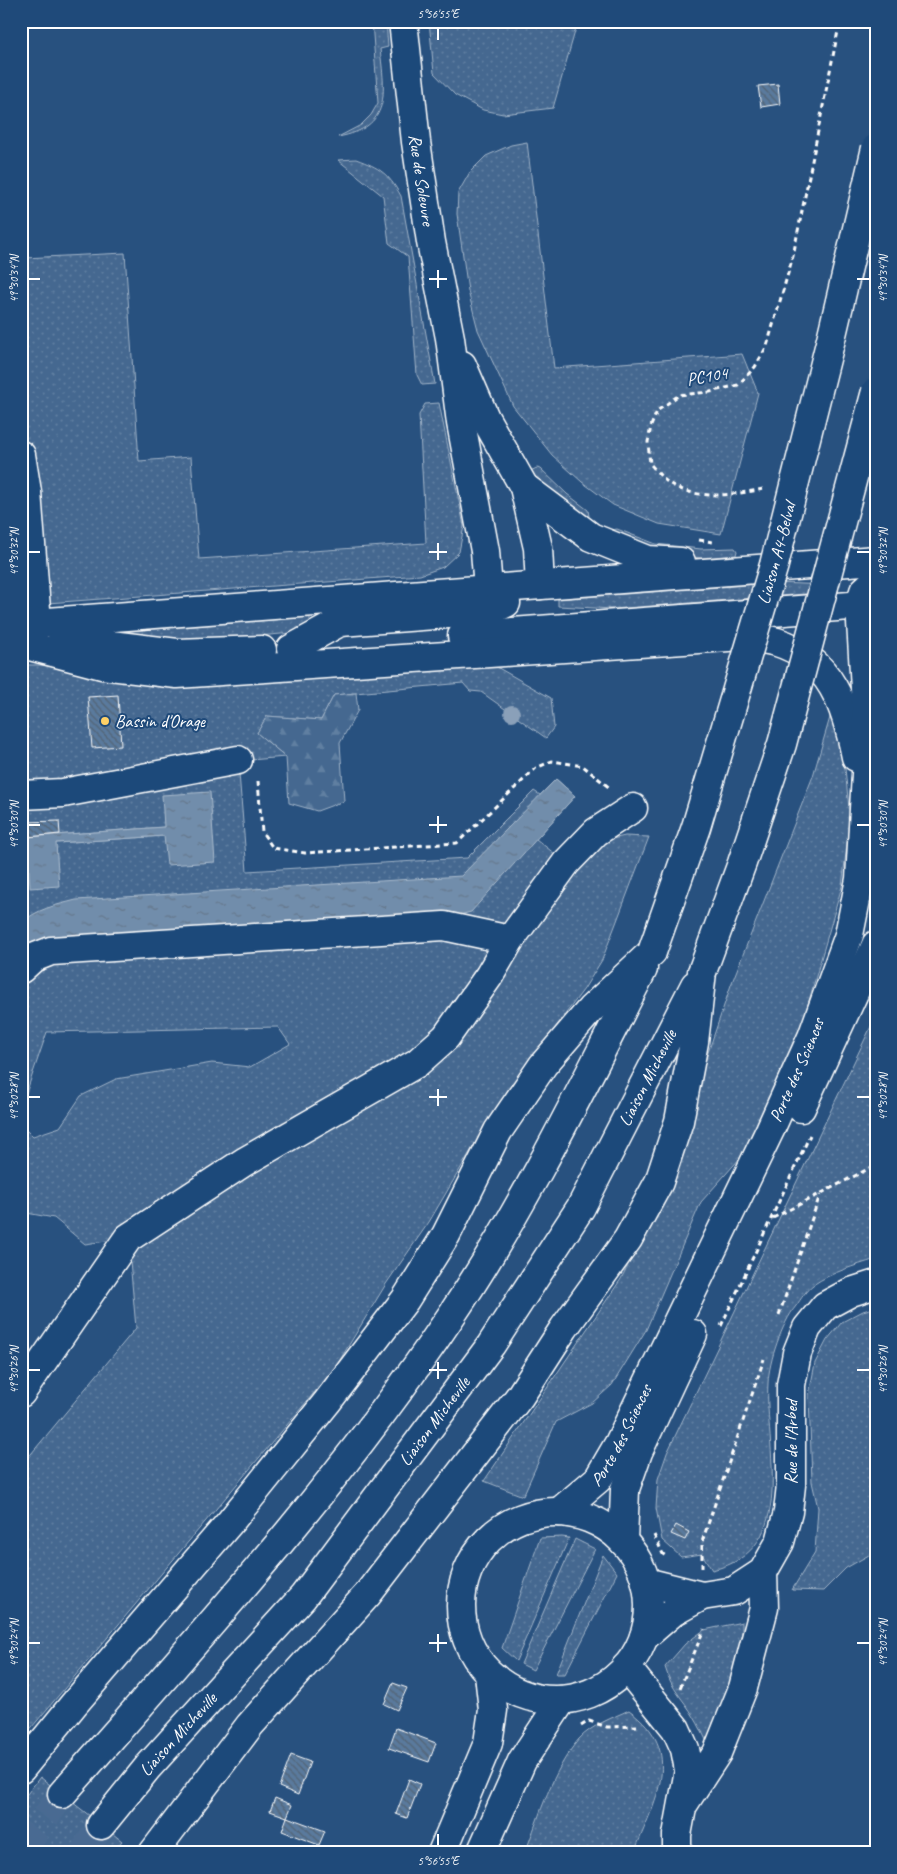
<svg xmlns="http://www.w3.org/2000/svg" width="897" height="1874" font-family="Caveat,sans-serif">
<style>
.grass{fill:url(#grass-dots);stroke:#a2b4c8;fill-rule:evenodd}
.forest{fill:url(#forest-firs);stroke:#a2b4c8}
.water{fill:url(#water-ripples);stroke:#aabbcd}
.building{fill:url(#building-back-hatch);stroke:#fff}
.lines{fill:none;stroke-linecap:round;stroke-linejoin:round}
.highway-tunnel{stroke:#486b92;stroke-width:28;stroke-dasharray:28 14;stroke-linecap:butt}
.minor-casing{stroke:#fff;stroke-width:31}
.major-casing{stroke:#fff;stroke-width:31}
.highway-casing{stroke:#fff;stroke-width:31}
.path{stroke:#fff;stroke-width:3;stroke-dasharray:5 4;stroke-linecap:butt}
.minor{stroke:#1f4a7a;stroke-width:28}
.major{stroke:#1f4a7a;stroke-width:28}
.highway{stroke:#1f4a7a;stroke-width:28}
.highway-bridge-casing{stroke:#fff;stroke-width:31;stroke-linecap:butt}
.highway-bridge{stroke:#1f4a7a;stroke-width:28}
.tree{fill:#8aa0b9}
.ticks{fill:none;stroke:#fff;stroke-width:2}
.poi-dot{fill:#ffd166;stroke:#1f4a7a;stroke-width:2}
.labels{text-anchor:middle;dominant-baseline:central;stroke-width:4;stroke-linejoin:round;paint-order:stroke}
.street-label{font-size:18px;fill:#fff;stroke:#1f4a7a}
.poi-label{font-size:18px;fill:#fff;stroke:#1f4a7a;text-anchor:start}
.neatline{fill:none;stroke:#fff;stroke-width:2}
.ticks-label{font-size:12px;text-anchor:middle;fill:#fff}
</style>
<defs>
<pattern id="grass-dots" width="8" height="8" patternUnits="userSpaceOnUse" patternTransform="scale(1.25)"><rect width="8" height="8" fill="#446890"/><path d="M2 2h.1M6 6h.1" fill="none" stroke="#607fa1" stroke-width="1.8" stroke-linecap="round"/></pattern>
<pattern id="forest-firs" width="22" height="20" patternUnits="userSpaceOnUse" patternTransform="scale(1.25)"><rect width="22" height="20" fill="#446890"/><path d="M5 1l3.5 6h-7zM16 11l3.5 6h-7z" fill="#607fa1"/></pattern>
<pattern id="water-ripples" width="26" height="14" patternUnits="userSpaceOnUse" patternTransform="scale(1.25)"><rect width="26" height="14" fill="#718dab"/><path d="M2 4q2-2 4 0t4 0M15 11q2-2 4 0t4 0" fill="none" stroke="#64768a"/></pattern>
<pattern id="building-back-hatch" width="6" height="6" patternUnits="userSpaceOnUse" patternTransform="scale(1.25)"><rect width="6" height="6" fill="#5a7a9d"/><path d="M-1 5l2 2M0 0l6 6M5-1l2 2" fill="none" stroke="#536374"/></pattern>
</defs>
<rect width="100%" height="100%" fill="#28517f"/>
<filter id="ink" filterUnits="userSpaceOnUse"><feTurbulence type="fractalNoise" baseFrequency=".02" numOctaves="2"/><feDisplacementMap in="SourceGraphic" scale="10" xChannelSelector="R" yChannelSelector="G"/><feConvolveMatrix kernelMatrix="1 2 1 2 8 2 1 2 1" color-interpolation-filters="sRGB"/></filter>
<g filter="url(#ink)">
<path class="grass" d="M372 21H386L388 47 380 49C385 93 392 127 338 137L361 125 371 115 378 103Z
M429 21H578L553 108 503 114 483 110 455 95 434 73Z
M527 142 554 368 742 354 758 393 721 534 659 524 613 505 582 482 552 455 513 406 478 330 468 291 457 214 458 193 470 172 486 156 511 145Z
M356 159C380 168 388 173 401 196L435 384 422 385 417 375 408 257 389 243 383 196 338 160Z
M21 223 24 258 125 253 139 461 191 457 199 559 426 543 419 415 425 404 439 403 464 526 459 552 443 567 420 575 21 605Z
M537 468 541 469 567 494 588 510 589 516 585 521 560 503 530 471Z
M617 529 656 544 701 549 735 548 737 551 736 555 701 558 652 552 610 535 612 530Z
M775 583 830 585V592L613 609 558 606V599Z
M310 617V624L293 633 175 643 130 638 129 631Z
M21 665H40L177 685 258 683 495 666 551 698 554 727 546 738 481 692 470 691 463 683 334 695 321 720 267 716 257 733 286 757 238 761 247 871 467 858 534 791 540 795 556 779 575 796 536 839 565 862 590 844 625 836 649 837 602 960 584 989 523 1071 476 1142 429 1222 386 1284 335 1368 21 1740V1466L136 1328 128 1238 85 1244 54 1218 21 1212V1124L33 1136 60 1127 81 1096 116 1079 212 1063 250 1067 290 1044 278 1027 47 1032 21 1108ZM164 827 165 836 56 843 27 837Z
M831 714 844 758 850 819 842 886 800 1032 741 1157 701 1202 646 1330 612 1385 592 1403 556 1422 523 1496 484 1481 621 1279 664 1193 699 1079 731 985 813 776Z
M876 1016V1259C854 1266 832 1272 813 1285 806 1290 801 1299 796 1306 782 1323 769 1361 768 1383 764 1447 801 1550 712 1570L702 1554 681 1557 662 1540 656 1508 658 1479 667 1453Z
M876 1307V1551L846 1568 823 1591 792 1590 815 1552 818 1508 812 1482 809 1395 815 1363 827 1340 842 1322 863 1311Z
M562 1537 569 1538 516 1661 502 1648 540 1538Z
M575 1539 595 1549 533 1670 521 1664Z
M603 1555 617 1573 565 1674H556Z
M742 1622C743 1666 724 1703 707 1742 703 1734 699 1725 694 1717 683 1698 672 1691 665 1667L685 1644 704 1630Z
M629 1710C687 1751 654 1801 634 1853H525C540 1814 552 1771 579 1739 592 1725 612 1718 629 1710Z
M40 1777 122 1841 112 1853H21V1802Z"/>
<path class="forest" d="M356 693 358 710 340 743 344 801 317 811 289 803 286 757 257 733 267 716 321 720 334 695Z"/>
<path class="water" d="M556 779 575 796 471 912 444 919 21 960V924C35 909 57 905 76 900L461 876Z
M210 792 215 862 167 865 164 836 56 843 59 886 30 888 27 837 164 827 162 795Z"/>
<path class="building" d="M778 84 780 104 761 107 758 86Z
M118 695 121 746 92 748 88 697Z
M59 821 60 834 27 837 26 822Z
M676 1525 689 1532 685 1540 671 1534Z
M393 1683 407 1688 397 1710 384 1704Z
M396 1728 436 1743 429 1762 389 1748Z
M291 1755 310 1762 298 1795 279 1787Z
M409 1779 420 1784 407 1818 396 1814Z
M275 1798 292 1805 287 1817 270 1811Z
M287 1817 325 1831 319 1845 282 1831Z"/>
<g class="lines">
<path class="highway-tunnel" d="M21 1852 62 1794
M83 1853 101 1825"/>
<g class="minor-casing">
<path id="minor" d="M21 455 27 492 37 622
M21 795 63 793 238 760
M21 969 33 958 51 951 444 926 510 940
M21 1393 128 1238 244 1162 417 1063 446 1037 489 976 510 940 566 863 596 832 633 808
M626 1667 676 1729 685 1749 689 1770 677 1835V1853
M683 1805 717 1753 743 1688 764 1608 763 1572"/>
</g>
<g class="major-casing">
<g id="major">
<path id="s1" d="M403 21 416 142 431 242 450 338 461 423 485 551 493 651"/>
<path d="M462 365 485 418 524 487 538 548 540 585"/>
<path d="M524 487 591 537 648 560 681 562"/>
<path d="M21 624 876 560"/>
<path d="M462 636 876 604"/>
<path d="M22 644 102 665 177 674 743 636C754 638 767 639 777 642 831 659 846 707 856 757"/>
<path d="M60 644H102L177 653 262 650"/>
<path d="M291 649 340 622 489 611 506 603"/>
<path d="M801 1108 876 945"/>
<path id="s2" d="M559 1512 598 1479 619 1443 770 1130 812 1037 849 935 860 879 868 739 860 605 864 591 876 580"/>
<circle cx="555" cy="1606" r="94"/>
<path d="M623 1541 625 1489 638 1452 693 1334"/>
<path d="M646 1582 702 1596"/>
<path id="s3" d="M644 1637 673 1612 702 1596 734 1591 763 1572 780 1542 788 1512 791 1485V1385L797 1353 807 1328 825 1306 851 1292 876 1284"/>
<path d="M442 1853 488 1743 493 1710 489 1674"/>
<path d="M481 1853 522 1761 562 1700"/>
</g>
</g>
<g class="highway-casing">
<g id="highway">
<path d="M21 1769 74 1704 231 1521 327 1402 405 1300 446 1235 498 1131 543 1065 591 1009 652 952"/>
<path d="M62 1794C197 1640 337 1487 451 1316 525 1206 583 1086 643 969"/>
<path id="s4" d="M101 1825 148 1767 303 1597 491 1345 581 1207 695 985"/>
<path d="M153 1853 250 1725 367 1595 520 1396 564 1328 628 1239 659 1182 679 1121 694 1042 702 972"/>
</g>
</g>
<path class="path" d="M763 489C733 495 696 501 669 483 662 479 656 470 650 464L648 442 651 426 657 411 679 395 710 392 738 385 755 367 767 346 793 256 840 21
M699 540 713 542
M258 781 262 832 273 848 305 853 457 843 536 768 552 761 583 766 611 789
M773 1218 876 1165
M779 1315 820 1195
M721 1326 810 1135
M654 1535 663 1554 667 1557
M702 1568V1542L764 1359
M680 1688 704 1629
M581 1726 589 1721 607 1727 637 1726"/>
<use href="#minor" class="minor"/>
<use href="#major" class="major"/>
<use href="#highway" class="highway"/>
<g class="highway-bridge-casing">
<g id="highway-bridge">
<path id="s5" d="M652 952 696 827 774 565 831 339 876 148"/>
<path d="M702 972 742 863 782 744 876 391"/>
</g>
</g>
<use href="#highway-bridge" class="highway-bridge"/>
</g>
<circle class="tree" cx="512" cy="713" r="8"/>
</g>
<path class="ticks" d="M438 28V40M438 270V288M28 279H40M429 279H447M857 279H870M438 543V560M28 552H40M429 552H447M857 552H870M438 816V833M28 825H40M429 825H447M857 825H870M438 1089V1106M28 1097H40M429 1097H447M857 1097H870M438 1362V1379M28 1370H40M429 1370H447M857 1370H870M438 1634V1652M28 1643H40M429 1643H447M857 1643H870M438 1834V1846"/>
<circle class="poi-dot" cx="105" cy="721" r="5"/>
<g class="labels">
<g class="street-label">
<text stroke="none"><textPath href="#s1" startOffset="160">Rue de Soleuvre</textPath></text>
<text transform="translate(707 376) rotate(-10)">PC104</text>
<text stroke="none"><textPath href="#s5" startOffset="418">Liaison A4-Belval</textPath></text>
<text stroke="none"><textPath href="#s2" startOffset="506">Porte des Sciences</textPath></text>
<text stroke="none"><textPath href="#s4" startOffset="929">Liaison Micheville</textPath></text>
<text stroke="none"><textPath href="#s4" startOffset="524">Liaison Micheville</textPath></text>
<text stroke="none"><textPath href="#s2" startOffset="101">Porte des Sciences</textPath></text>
<text stroke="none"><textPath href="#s3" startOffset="274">Rue de l'Arbed</textPath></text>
<text stroke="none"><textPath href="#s4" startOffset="119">Liaison Micheville</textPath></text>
</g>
<g class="poi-label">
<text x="115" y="721">Bassin d'Orage</text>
</g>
</g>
<rect width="897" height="1874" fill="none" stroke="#1f4a7a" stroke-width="55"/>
<rect x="28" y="28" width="842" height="1818" class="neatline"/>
<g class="ticks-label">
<text x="438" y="18">5°56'55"E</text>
<text transform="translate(14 279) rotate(-90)" y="4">49°30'34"N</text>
<text transform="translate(883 279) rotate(-90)" y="4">49°30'34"N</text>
<text transform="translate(14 552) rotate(-90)" y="4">49°30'32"N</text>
<text transform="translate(883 552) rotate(-90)" y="4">49°30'32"N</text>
<text transform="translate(14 825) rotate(-90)" y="4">49°30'30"N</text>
<text transform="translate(883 825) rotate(-90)" y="4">49°30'30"N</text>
<text transform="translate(14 1097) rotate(-90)" y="4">49°30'28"N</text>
<text transform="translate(883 1097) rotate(-90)" y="4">49°30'28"N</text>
<text transform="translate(14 1370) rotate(-90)" y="4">49°30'26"N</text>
<text transform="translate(883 1370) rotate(-90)" y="4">49°30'26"N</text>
<text transform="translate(14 1643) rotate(-90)" y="4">49°30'24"N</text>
<text transform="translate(883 1643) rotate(-90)" y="4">49°30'24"N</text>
<text x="438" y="1865">5°56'55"E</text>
</g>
</svg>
